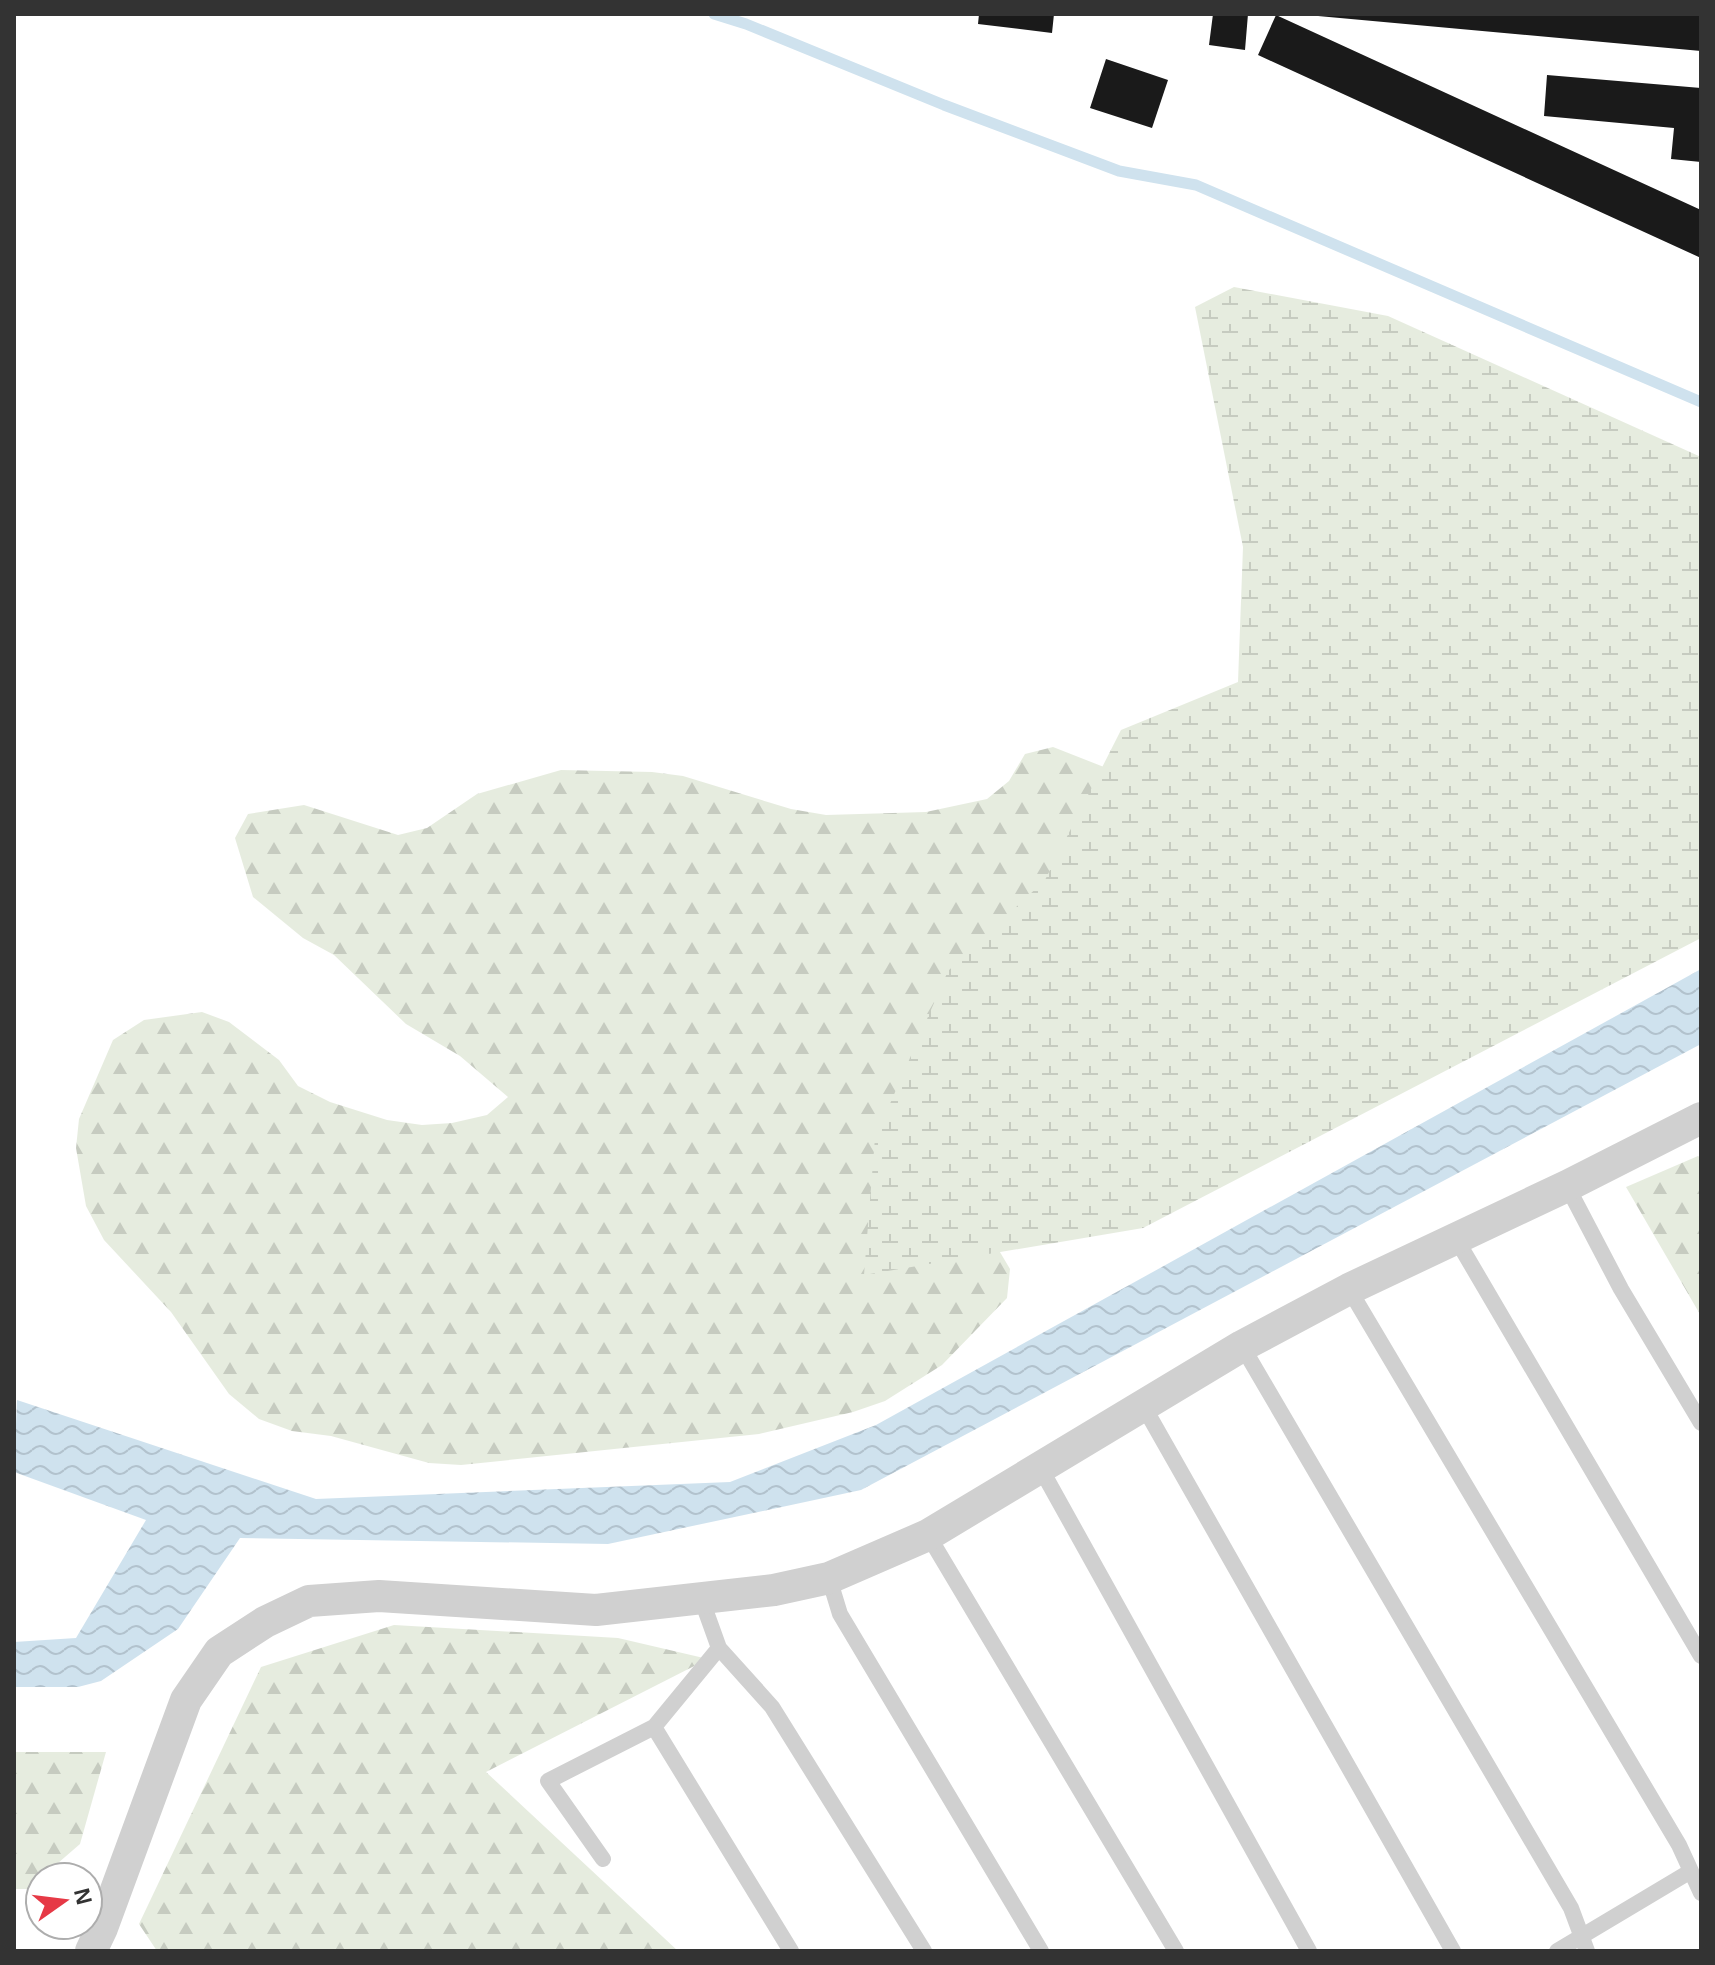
<svg xmlns="http://www.w3.org/2000/svg" width="1715" height="1965" font-family="Arial,sans-serif">
<style>
.forest{fill:url(#forest-firs)}
.wetland{fill:url(#wetland-marsh)}
.water{fill:url(#water-waves)}
.lines{fill:none;stroke-linecap:round;stroke-linejoin:round}
.stream{stroke:#cfe2ee;stroke-width:11}
.building{fill:#1a1a1a}
.service{stroke:#d0d0d0;stroke-width:16}
.minor{stroke:#d0d0d0;stroke-width:32}
</style>
<defs>
<pattern id="forest-firs" width="22" height="20" patternUnits="userSpaceOnUse" patternTransform="scale(2)"><rect width="22" height="20" fill="#e6ecdf"/><path d="M5 1l3.5 6h-7zM16 11l3.5 6h-7z" fill="#c6cbc0"/></pattern>
<pattern id="wetland-marsh" width="20" height="14" patternUnits="userSpaceOnUse" patternTransform="scale(2)"><rect width="20" height="14" fill="#e6ecdf"/><path d="M1 5h8M5 5V1M11 12h8M15 12V8" fill="none" stroke="#c6cbc0"/></pattern>
<pattern id="water-waves" width="16" height="10" patternUnits="userSpaceOnUse" patternTransform="scale(2)"><rect width="16" height="10" fill="#cfe2ee"/><path d="M0 5q4-4 8 0t8 0" fill="none" stroke="#b2c2cd"/></pattern>
</defs>
<rect width="100%" height="100%" fill="#fff"/>
<path class="forest" d="M1410 429 994 1242 1010 1269 1007 1298 942 1365 885 1401 853 1412 759 1434 461 1465 429 1463 331 1436 292 1431 259 1419 229 1394 171 1312 104 1240 86 1206 76 1148 79 1119 113 1040 144 1020 202 1012 229 1022 279 1060 298 1086 330 1102 387 1120 422 1125 452 1123 487 1115 508 1097 460 1056 406 1024 334 955 303 938 253 897 235 838 248 814 304 805 398 835 427 828 477 794 561 770 652 772 683 776 791 809 826 815 926 812 987 799 1009 781 1025 754 1053 747 1109 769 1194 779Z
M1698 1156 1701 1158V1316L1626 1187Z
M394 1625 618 1638 708 1659 486 1772 678 1951H157L139 1924 261 1667Z
M14 1752H106L80 1844 28 1889H14Z"/>
<path class="wetland" d="M1234 287 1388 316 1701 457V938L1143 1228 864 1275 875 1138 948 971 1045 880 1121 730 1238 682 1243 547 1195 307Z"/>
<path class="water" d="M1701 969V1044L861 1490 608 1544 240 1538 178 1629 101 1681 78 1687H14V1642L76 1638 146 1520 14 1472 17 1400 316 1499 730 1482 876 1425Z"/>
<g class="lines">
<path class="stream" d="M714 14 746 24 944 105 1119 171 1196 185 1701 402"/>
</g>
<path class="building" d="M979 14H1054L1052 33 978 24Z
M1213 14H1248L1245 50 1209 45Z
M1318 14H1701V51L1318 16Z
M1276 15 1701 210V258L1258 55Z
M1106 59 1168 80 1152 128 1090 108Z
M1547 75 1701 88V162L1671 159 1674 128 1544 116Z"/>
<g class="lines">
<path class="service" d="M1567 1186 1621 1289 1701 1423
M1455 1237 1701 1656
M1349 1289 1679 1845 1701 1893
M1242 1346 1571 1908 1587 1951
M1144 1407 1453 1951
M1041 1469 1309 1951
M928 1535 1176 1951
M829 1578 840 1614 1041 1951
M701 1598 719 1648 772 1707 924 1951
M719 1648 654 1727 791 1951
M603 1859 548 1781 654 1727
M1557 1951 1691 1871"/>
<path class="minor" d="M91 1951 102 1928 186 1700 219 1652 265 1622 309 1601 379 1596 596 1610 774 1590 829 1578 928 1535 1242 1346 1349 1289 1567 1186 1701 1118"/>
</g>
<rect width="1715" height="1965" fill="none" stroke="#333333" stroke-width="32"/>
<g transform="translate(64 1901) rotate(76)"><circle r="38" fill="#ffffff" stroke="#adadad" stroke-width="2"/>
<path d="M0-6L14 30L0 20L-14 30Z" fill="#e63946"/>
<text y="-12" font-size="22" font-weight="bold" text-anchor="middle" fill="#333333">N</text>
</g>
</svg>
